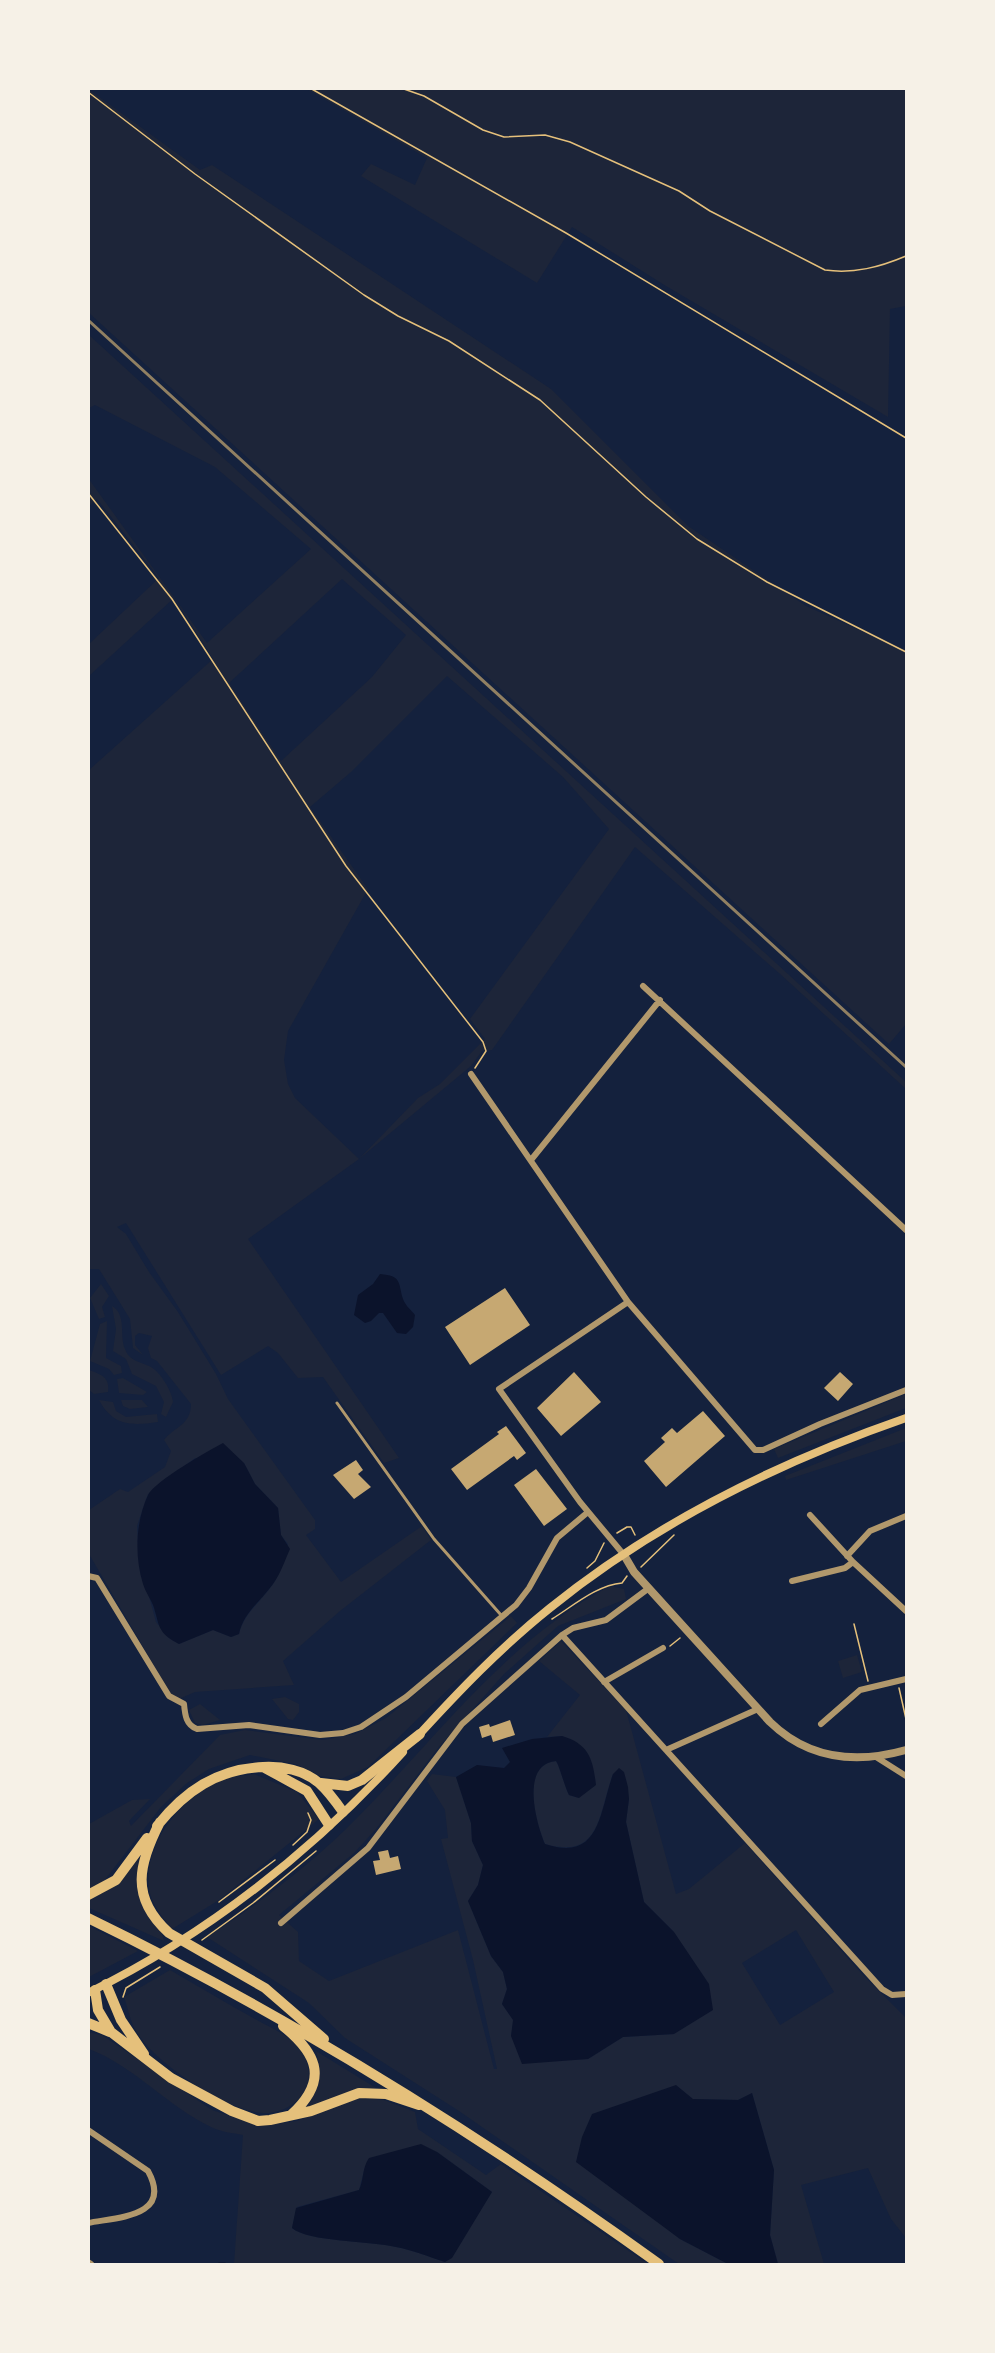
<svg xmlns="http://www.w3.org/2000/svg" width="995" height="2353" font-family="Raleway,sans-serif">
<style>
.green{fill:#1d2539;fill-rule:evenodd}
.water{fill:#0b132b}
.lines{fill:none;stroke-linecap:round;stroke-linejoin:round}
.stream{stroke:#0b132b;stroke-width:3}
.building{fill:#c6a872}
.path{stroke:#e5c07b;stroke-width:1.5}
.service{stroke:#b1986c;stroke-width:3}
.minor{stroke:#b1986c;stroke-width:6}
.tertiary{stroke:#b1986c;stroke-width:8}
.secondary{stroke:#e5c07b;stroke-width:8}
.trunk{stroke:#e5c07b;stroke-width:10}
.rail{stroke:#918062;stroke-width:3}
</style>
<rect width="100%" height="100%" fill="#14213d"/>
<path class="green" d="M88 89 200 170 212 165 551 389 688 526 806 606 906 651V1024L889 1044 89 313Z
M307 89H906V306L890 309 888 417 666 286 572 227 537 283 361 176 371 164 415 185 427 158Z
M89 335 906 1082V1089L779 973 635 847 492 1050 482 1051 471 1066 359 1159 248 1239 399 1458 384 1463 323 1377 298 1378 278 1353 268 1346 221 1375 126 1223 117 1227 126 1234 149 1272 178 1312 216 1374 228 1399 315 1520V1529L306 1535 341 1582 422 1526 431 1540 340 1611 283 1661 294 1685 195 1692 179 1699 170 1693 89 1554V1510L120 1489 128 1492 165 1467 171 1451 164 1440C174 1427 191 1425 191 1404L157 1361 151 1358 148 1348 152 1336 139 1333 135 1336V1345L143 1355 133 1348 130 1319 99 1269H89V770L213 659 174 598 89 676V644L159 578 97 499 89 506 88 478 207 643 311 549 215 467 95 405 89 408ZM342 579 406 635 372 677 281 761 229 683ZM447 676 563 777 609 829 470 1019 485 1039 440 1084 418 1098 359 1159 295 1098 288 1084 284 1060 288 1031 368 889 310 807 351 772ZM195 1458 244 1463 255 1484 278 1508 281 1535 288 1544C283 1556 280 1574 273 1584 261 1602 244 1613 239 1634L231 1637 213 1630 179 1644 169 1638 156 1622 139 1560 137 1526 148 1494Z
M101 1284 109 1296 102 1307 105 1317 99 1319 90 1298Z
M112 1306C127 1315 119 1335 125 1349 129 1361 141 1362 151 1367 161 1373 172 1391 173 1402L166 1417 161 1414 164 1402 156 1386 132 1374 126 1359 113 1351 116 1329Z
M107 1321 106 1358 121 1366 122 1373 114 1375 109 1369 90 1361 100 1324Z
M89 1370C102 1375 110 1377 108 1392L94 1394 89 1390Z
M123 1378 147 1392 143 1395 119 1393 117 1379Z
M906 1394V1408L778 1458 774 1449Z
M99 1400 113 1402 116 1411 126 1417 157 1414 158 1422C131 1426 113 1426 99 1400Z
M121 1400H142L148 1407 130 1409 123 1406Z
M906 1428V1441L786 1480 785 1476Z
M610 1586 624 1589 626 1599 558 1626 504 1674 438 1748 376 1829 354 1853 279 1915 298 1932 299 1961 329 1981 458 1930 494 2069H497L473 1960 441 1839 448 1838 445 1810 427 1781 432 1774 456 1777 471 1823 472 1841 483 1865 478 1885 468 1901 491 1956 503 1972 507 1989 502 2004 514 2020 511 2036 557 2060 588 2059 623 2037 674 2034V1932L644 1902 626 1822 629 1799 613 1774C598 1815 601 1860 545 1844 536 1822 519 1765 556 1761 560 1767 564 1785 569 1795L579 1798 563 1736 547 1737 580 1695 539 1661 561 1641 626 1710 676 1894 689 1889 745 1843 863 1975 906 2018V2238L891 2219 868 2168 801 2185 824 2264H778L770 2235 774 2170 752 2093 738 2100 693 2099 642 2209 680 2239 728 2264H679L459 2111 345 2038 309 2003 207 1937C260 1903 313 1863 357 1818 437 1737 507 1640 610 1586ZM796 1930 834 1992 780 2025 742 1963Z
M511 1616 517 1623 368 1767 341 1779 320 1776 295 1764 250 1755 209 1769 187 1783 161 1807 104 1881 89 1889V1824L132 1800 150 1799 129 1821 131 1826 220 1735 245 1730 323 1740 355 1734 386 1718Z
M857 1655 862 1672 843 1678 838 1661Z
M285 1697 299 1704V1712L293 1720 288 1719 272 1699Z
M200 1704 220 1720 203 1725 195 1723 189 1710Z
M254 1774 297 1792 319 1819 219 1900 172 1929C163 1918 151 1904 149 1889 143 1843 181 1798 222 1780 231 1776 244 1776 254 1774Z
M139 1856C138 1869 135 1882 139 1894 145 1911 161 1923 164 1941L89 1908 88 1898Z
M88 1926H89L138 1951 89 1977Z
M170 1970C199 1987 228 2004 257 2020 271 2028 289 2035 299 2048 323 2078 300 2113 264 2113 228 2112 153 2062 136 2031 130 2021 128 2008 124 1997Z
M88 2032 102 2035 212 2110 239 2119 268 2125 297 2121 358 2097 384 2100 415 2112 418 2129 486 2175 501 2164 648 2264H234L243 2135C233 2133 221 2132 211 2127 167 2106 134 2066 89 2049ZM437 2152 492 2192 445 2262C429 2257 413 2250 396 2247 372 2241 308 2242 292 2228L297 2207 359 2190 364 2171Z
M316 2051 376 2088 356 2090 305 2110C319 2090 322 2075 316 2051Z"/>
<path class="water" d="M380 1274C402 1276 398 1282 403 1299 405 1305 411 1310 415 1315L413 1327 406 1334 397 1333 383 1313H379L371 1321 365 1323 354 1315 358 1295 373 1284Z
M223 1443 244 1463 255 1484 278 1508 281 1535 290 1549C285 1560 281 1573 273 1584 261 1601 243 1613 239 1634L231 1637 213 1630 179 1644C156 1632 160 1625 153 1605 150 1598 145 1591 143 1584 134 1555 136 1521 148 1495 155 1481 208 1451 223 1443Z
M562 1736C589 1744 593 1759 596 1785L579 1798 569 1795C564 1785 560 1767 556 1761 520 1764 536 1823 545 1844 600 1862 599 1814 613 1774L619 1768 624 1772 628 1787 629 1799 626 1822 644 1902 674 1932 709 1984 713 2010 674 2034 623 2037 588 2059 522 2064 511 2036 513 2020 502 2004 507 1989 503 1972 491 1956 468 1901 478 1885 483 1865 472 1841 471 1823 456 1777 477 1765 504 1768 510 1762 502 1748 532 1739Z
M676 2085 693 2099 738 2100 752 2093 774 2170 770 2235 778 2264H728L680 2239 576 2162 582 2137 592 2114Z
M421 2144 437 2152 492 2192 452 2258 445 2262C429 2257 413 2250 396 2247 372 2241 308 2242 292 2228L296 2208 359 2190C364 2179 362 2168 369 2158Z"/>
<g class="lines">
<path class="stream" d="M219 2264H225"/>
</g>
<path class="building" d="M505 1288 530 1325 470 1365 445 1327Z
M574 1372 601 1402 561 1436 537 1408Z
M840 1372 853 1384 838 1401 824 1388Z
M703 1411 725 1436 666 1487 644 1461 665 1442 661 1438 672 1428 677 1433Z
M506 1426 526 1453 517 1460 514 1456 467 1490 451 1469 499 1434 497 1432Z
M356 1460 363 1470 358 1474 371 1487 354 1499 333 1475Z
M536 1469 567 1509 544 1526 514 1485Z
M510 1720 515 1735 493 1742 491 1735 482 1738 479 1727 489 1724 490 1727Z
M388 1850 390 1858 398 1856 401 1869 376 1875 373 1861 380 1860 378 1852Z"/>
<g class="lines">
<path class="path" d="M310 88 566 233 906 438
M401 88 424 96 483 130 504 137 545 135 570 142 679 191 710 211 825 270C854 274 880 267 906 256
M88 92 195 174 364 295 398 316 449 341 540 400 646 497 697 539 767 582 906 652
M88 493 172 599 346 866 483 1042 486 1051 475 1068
M617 1533 627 1527H631L635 1535
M641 1567 674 1535
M587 1568 595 1561 604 1543
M552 1619C573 1606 597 1585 622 1583L627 1576
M854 1624 868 1681
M670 1646 680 1638
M899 1688 906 1719
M293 1845 307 1832 311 1820 308 1813
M219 1902 275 1860
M202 1940 253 1903 316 1851
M123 1997 126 1988 160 1967"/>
<path class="service" d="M337 1403 434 1539 501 1615"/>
<path class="minor" d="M643 986 906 1230
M471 1074 628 1302 755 1450H763L820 1424 906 1390
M531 1160 660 1000
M810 1515 853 1562 906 1611
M624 1555 580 1502 499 1389 628 1302
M847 1556 870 1531 906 1516
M88 1576 97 1578 169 1696 184 1704C185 1715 186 1725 197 1729L249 1725 320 1735 343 1733 361 1727 406 1697 516 1605 529 1588 557 1538 588 1512
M792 1581 845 1568 853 1562
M562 1635 882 1989 892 1995 906 1994
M604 1682 663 1648
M821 1724 860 1690 906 1679
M666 1750 758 1709
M876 1757 906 1776
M281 1923 368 1848 462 1724 562 1635 573 1628 606 1620 649 1588
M88 2130 148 2171C173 2217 118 2217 88 2223
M88 2262 91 2264"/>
<path class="tertiary" d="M624 1555 634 1572 770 1722C809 1760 856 1764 906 1750"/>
<path class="secondary" d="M416 1738C458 1692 501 1647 550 1608 655 1523 779 1462 906 1418
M88 1993C207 1935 314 1850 403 1752"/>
<path class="trunk" d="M265 1768 307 1791 329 1825
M321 1783 348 1786 362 1780 420 1734
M160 1822C139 1863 129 1897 169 1933L265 1988 324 2039
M157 1826C185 1791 217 1769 263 1767 282 1766 304 1770 319 1783 329 1792 336 1802 343 1812
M88 1895 116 1880 147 1838
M88 1918C290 2016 478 2134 659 2264
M106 1984 121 2020 144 2054
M95 1990 98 2010 111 2032 171 2078 232 2111 258 2121 270 2120 311 2111 359 2093 386 2094 419 2105
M88 2023 110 2032
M283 2026C319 2055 328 2081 291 2115"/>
<path class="rail" d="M88 320 906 1067"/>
</g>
<rect width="995" height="2353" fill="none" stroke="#f6f1e7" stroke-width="180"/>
</svg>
